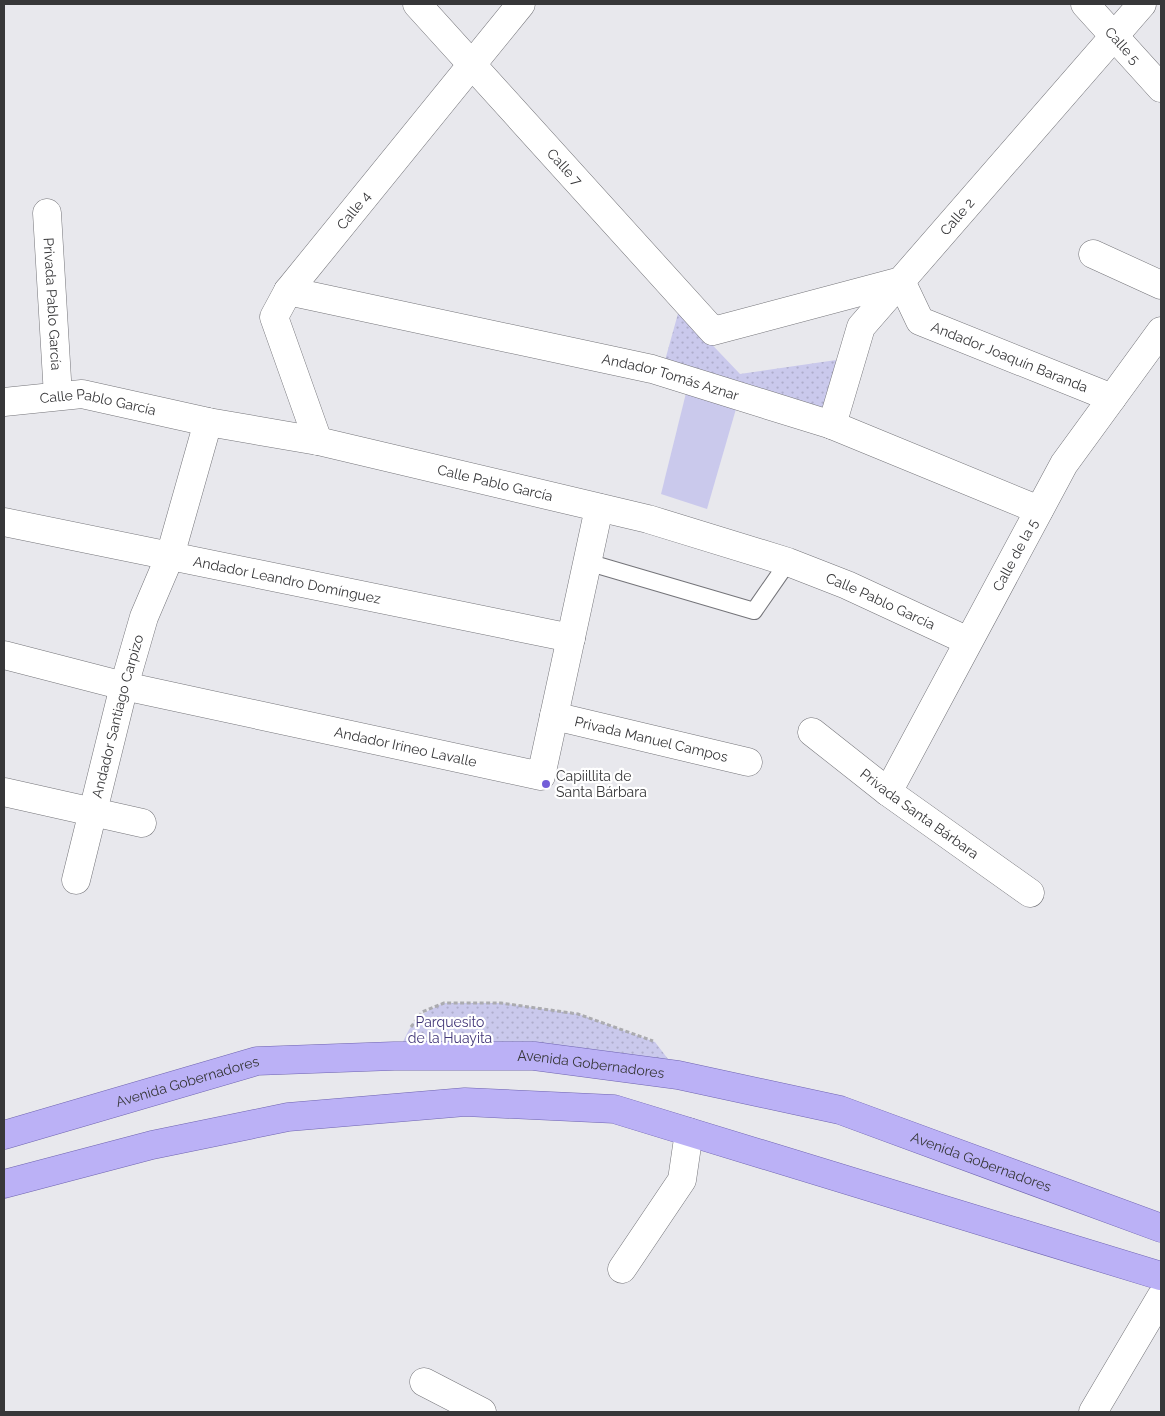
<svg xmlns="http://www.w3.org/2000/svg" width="1165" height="1416" font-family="Raleway,sans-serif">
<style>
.park{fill:url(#park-dots)}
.pitch{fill:#cac9ec}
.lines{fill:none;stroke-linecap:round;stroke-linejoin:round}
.service-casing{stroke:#747479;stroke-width:18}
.minor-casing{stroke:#747479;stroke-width:29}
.tertiary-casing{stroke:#747479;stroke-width:29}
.primary-casing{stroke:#6f64b0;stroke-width:29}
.path{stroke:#ababaf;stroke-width:3;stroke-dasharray:4 2.5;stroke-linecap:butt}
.service{stroke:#fff;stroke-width:16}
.minor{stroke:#fff;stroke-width:28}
.tertiary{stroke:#fff;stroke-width:28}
.primary{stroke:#bbb1f6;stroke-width:28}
.poi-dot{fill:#735ed8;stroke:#fff;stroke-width:2}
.labels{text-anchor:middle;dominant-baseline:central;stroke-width:4.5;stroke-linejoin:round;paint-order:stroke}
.street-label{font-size:14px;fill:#373739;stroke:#fff}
.poi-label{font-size:14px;fill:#373739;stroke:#fff;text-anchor:start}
.park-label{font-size:14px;fill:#423779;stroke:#fff}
</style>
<defs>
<pattern id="park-dots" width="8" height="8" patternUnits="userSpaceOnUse" patternTransform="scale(1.25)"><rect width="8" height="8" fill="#cac9ec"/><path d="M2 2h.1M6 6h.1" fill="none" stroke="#aeadcb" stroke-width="1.8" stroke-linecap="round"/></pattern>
</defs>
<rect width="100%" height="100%" fill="#e8e8ed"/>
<path class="park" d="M679 310 740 374 857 357 832 425 659 382Z
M444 1003H501L578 1014 655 1042 681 1076 403 1042C413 1019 421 1013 444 1003Z"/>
<path class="pitch" d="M687 389 738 402 707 509 661 494Z"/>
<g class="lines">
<g class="service-casing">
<path id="service" d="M587 562 754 611 788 562"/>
</g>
<g class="minor-casing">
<g id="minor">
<path id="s1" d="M417 4 713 331 901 281 1142 4"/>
<path id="s2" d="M1085 4 1161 88"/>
<path id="s3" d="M47 213 58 396"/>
<path d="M1093 254 1161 285"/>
<path id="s4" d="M288 291 652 369 832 425 1039 510"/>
<path id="s5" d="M4 402 82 394 208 422 318 441 648 519 788 562 847 585 968 641"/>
<path id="s6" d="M832 425 861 327 901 281 920 321 1112 398"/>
<path id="s7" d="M318 441 274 317 288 291 521 4"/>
<path id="s8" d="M4 522 571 638"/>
<path id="s9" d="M4 655 124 686 541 776 599 508"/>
<path id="s10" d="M554 716 748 762"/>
<path id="s11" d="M812 732 888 792 1030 893"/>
<path d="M4 792 142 823"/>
<path id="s12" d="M888 792 1064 464 1161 331"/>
<path id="s13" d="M76 880 124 686 144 617 170 556 208 422"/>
<path d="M622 1269 682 1180 689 1132"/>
<path d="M424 1382 482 1412"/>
</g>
</g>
<g class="tertiary-casing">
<path id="tertiary" d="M1093 1412 1161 1297"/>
</g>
<g class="primary-casing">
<g id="primary">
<path id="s14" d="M4 1135 257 1061 394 1056H534L678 1075 840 1110 1161 1228"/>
<path d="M4 1184 152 1145 288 1117 465 1102 614 1109 1161 1276"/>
</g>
</g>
<path class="path" d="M411 1027 422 1012 444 1003H501L578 1014 653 1041"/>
<use href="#service" class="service"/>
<use href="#minor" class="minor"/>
<use href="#tertiary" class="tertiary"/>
<use href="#primary" class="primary"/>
</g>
<circle class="poi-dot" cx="546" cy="784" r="5"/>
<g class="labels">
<g class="street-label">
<text stroke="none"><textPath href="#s2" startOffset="56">Calle 5</textPath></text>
<text stroke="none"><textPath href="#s1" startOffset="220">Calle 7</textPath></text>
<text stroke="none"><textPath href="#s7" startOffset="265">Calle 4</textPath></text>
<text stroke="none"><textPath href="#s1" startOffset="721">Calle 2</textPath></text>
<text stroke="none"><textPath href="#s3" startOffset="91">Privada Pablo García</textPath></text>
<text stroke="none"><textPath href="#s6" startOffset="304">Andador Joaquín Baranda</textPath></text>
<text stroke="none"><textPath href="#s4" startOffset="392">Andador Tomás Aznar</textPath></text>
<text stroke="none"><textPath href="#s5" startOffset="95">Calle Pablo García</textPath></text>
<text stroke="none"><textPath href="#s5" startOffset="501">Calle Pablo García</textPath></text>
<text stroke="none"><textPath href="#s12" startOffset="269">Calle de la 5</textPath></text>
<text stroke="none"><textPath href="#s8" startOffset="289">Andador Leandro Domínguez</textPath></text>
<text stroke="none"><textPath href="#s5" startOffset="905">Calle Pablo García</textPath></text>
<text stroke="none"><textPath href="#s13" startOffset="169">Andador Santiago Carpizo</textPath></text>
<text stroke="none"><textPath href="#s10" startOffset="100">Privada Manuel Campos</textPath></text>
<text stroke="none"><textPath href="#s9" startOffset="412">Andador Irineo Lavalle</textPath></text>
<text stroke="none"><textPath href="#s11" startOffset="135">Privada Santa Bárbara</textPath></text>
<text stroke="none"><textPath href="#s14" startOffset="598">Avenida Gobernadores</textPath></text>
<text stroke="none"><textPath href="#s14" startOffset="191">Avenida Gobernadores</textPath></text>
<text stroke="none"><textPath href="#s14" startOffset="1002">Avenida Gobernadores</textPath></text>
</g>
<g class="poi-label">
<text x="556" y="776">Capiillita de<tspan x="556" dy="16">Santa Bárbara</tspan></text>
</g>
<g class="park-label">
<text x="450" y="1022">Parquesito<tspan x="450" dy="16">de la Huayita</tspan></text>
</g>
</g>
<rect width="1165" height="1416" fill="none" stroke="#373739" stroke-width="10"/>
</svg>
